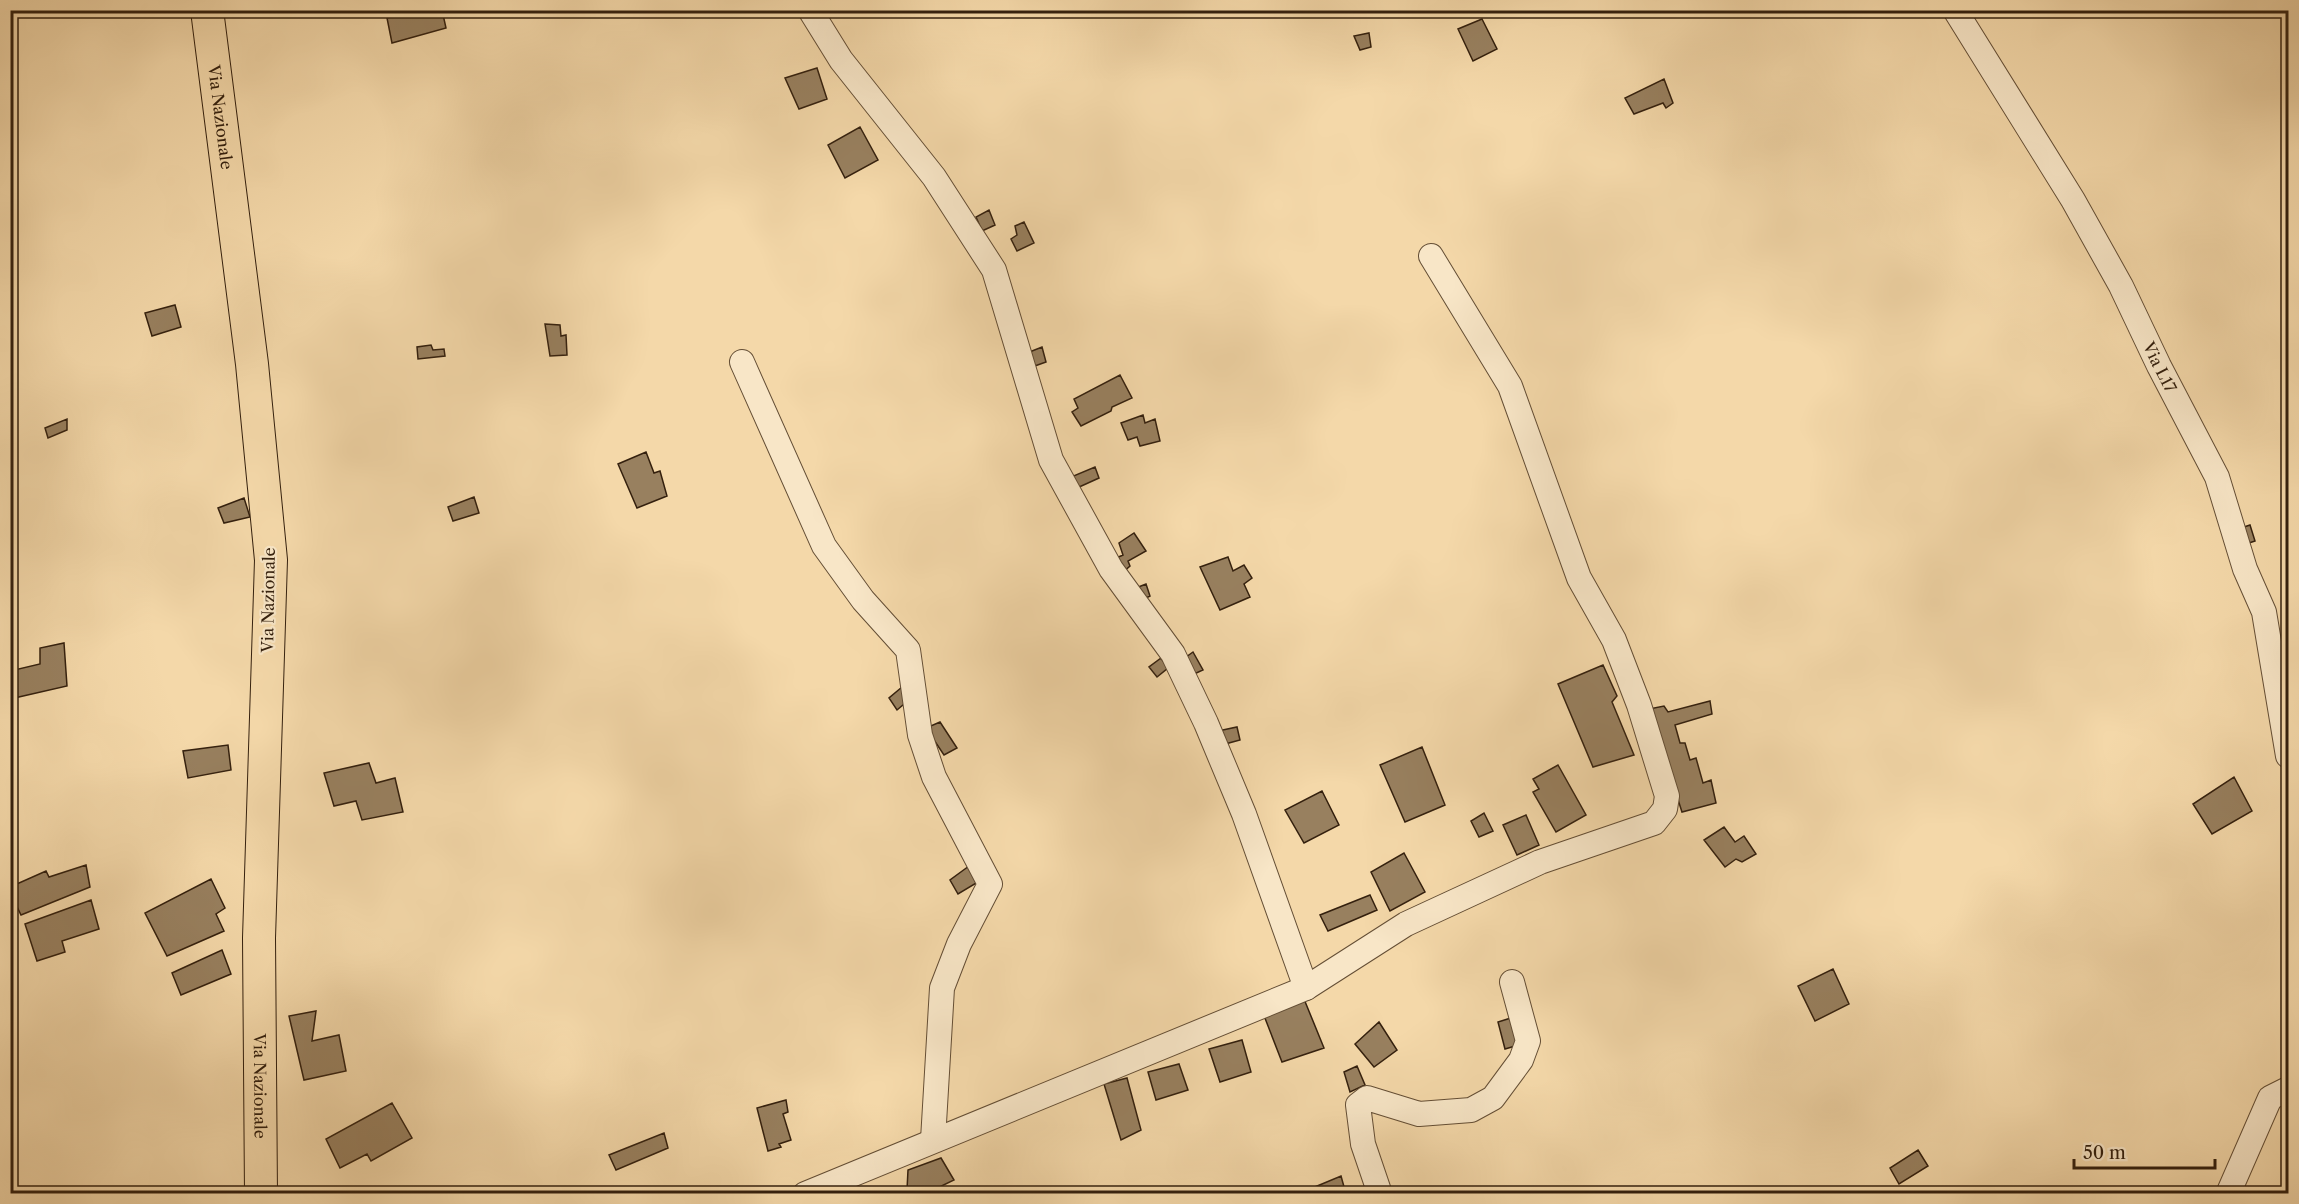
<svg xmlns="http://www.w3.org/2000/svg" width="2299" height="1204" font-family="'Libre Caslon Text',serif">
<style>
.building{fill:#98805f;stroke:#34200e;stroke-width:1.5}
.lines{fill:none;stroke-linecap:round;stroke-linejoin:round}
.minor-casing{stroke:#644e35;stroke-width:26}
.major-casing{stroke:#34200e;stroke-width:34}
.minor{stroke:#f8e6c7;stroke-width:24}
.major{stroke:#f4d8a9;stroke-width:32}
.labels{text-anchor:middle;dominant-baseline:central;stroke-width:4.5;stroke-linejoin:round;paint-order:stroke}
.street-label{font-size:16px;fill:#34200e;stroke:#f8e6c7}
</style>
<rect width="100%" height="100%" fill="#f4d8a9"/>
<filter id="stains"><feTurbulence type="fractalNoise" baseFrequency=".00333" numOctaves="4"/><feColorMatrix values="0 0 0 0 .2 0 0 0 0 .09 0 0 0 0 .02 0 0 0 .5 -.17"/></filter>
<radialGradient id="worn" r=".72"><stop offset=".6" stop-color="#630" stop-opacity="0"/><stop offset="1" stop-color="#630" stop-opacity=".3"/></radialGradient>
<path class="building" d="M415 10H442L446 28 392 43 387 18Z
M1482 19 1497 49 1473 61 1458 29Z
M1369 33 1371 47 1360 50 1354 36Z
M817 68 827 99 799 109 785 78Z
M1664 79 1673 103 1666 108 1663 103 1634 114 1625 98Z
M860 127 878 160 845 178 828 145Z
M989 210 995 225 982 231 976 217Z
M1024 222 1034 243 1017 251 1011 239 1017 235 1015 226Z
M175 305 181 327 152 336 145 313Z
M545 324 560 325 561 336 566 335 567 355 550 356Z
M431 345 433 350 444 349 445 356 418 359 417 347Z
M1042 347 1046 362 1032 367 1027 353Z
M1120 375 1132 398 1112 407 1111 411 1081 426 1072 412 1078 408 1074 399Z
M1143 415 1145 423 1155 419 1160 441 1140 446 1137 437 1128 440 1121 423Z
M67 419V430L48 438 45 428Z
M646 452 654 473 660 471 667 496 637 508 618 464Z
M1095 467 1099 478 1077 488 1071 477Z
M474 497 479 513 453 521 448 507Z
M244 498 250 517 224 523 218 508Z
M2250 525 2255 541 2243 545 2238 529Z
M1134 533 1146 551 1128 561 1130 566 1122 573 1114 559 1123 555 1119 543Z
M1228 557 1233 571 1244 565 1252 578 1244 584 1250 597 1220 610 1200 567Z
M1146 584 1150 596 1142 600 1136 588Z
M64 643 67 686 10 699V671L40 664V648Z
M1193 652 1203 670 1192 675 1182 660Z
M1161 658 1168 668 1157 677 1149 667Z
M1603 665 1617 696 1612 702 1634 755 1593 767 1558 684Z
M902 687 910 699 897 710 889 698Z
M1710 701 1712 714 1675 725 1680 743H1685L1690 760 1696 758 1703 783 1711 780 1716 803 1682 812 1649 709 1664 706 1668 712Z
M940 722 957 748 944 755 926 728Z
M1237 727 1240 740 1225 744 1218 731Z
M228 745 231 770 188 778 183 751Z
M1422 747 1445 805 1405 822 1380 765Z
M369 763 376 783 395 778 403 812 362 820 356 801 334 806 324 773Z
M1558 765 1586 815 1556 832 1533 792 1539 789 1533 779Z
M2234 777 2252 811 2212 834 2193 804Z
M1322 791 1339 825 1304 843 1285 810Z
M1484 813 1493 831 1479 837 1471 821Z
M1526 815 1539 845 1517 855 1503 825Z
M1724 827 1735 842 1744 836 1756 854 1742 862 1736 859 1725 867 1704 840Z
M1404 853 1425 892 1390 911 1371 872Z
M86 865 90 887 21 915 10 892V887L46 871 49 877Z
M969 866 978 882 958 894 950 880Z
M211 879 225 908 216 914 224 931 167 956 145 913Z
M1370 895 1377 910 1328 931 1320 915Z
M91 900 99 929 62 941 65 952 37 961 25 924Z
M222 950 231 974 181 995 172 973Z
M1833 969 1849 1004 1815 1021 1798 986Z
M1304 999 1324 1048 1282 1062 1263 1013Z
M316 1011 312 1041 339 1035 346 1071 304 1080 289 1016Z
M1514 1017 1522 1044 1505 1049 1498 1022Z
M1379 1022 1397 1050 1374 1067 1355 1044Z
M1242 1040 1251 1072 1220 1082 1209 1049Z
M1179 1064 1188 1090 1156 1100 1148 1072Z
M1357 1066 1365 1085 1350 1092 1344 1072Z
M1127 1078 1141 1130 1121 1140 1104 1084Z
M786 1100 788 1112 783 1114 791 1140 779 1144 781 1147 768 1151 757 1108Z
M392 1103 412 1138 371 1161 367 1154 340 1168 326 1139Z
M664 1133 668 1148 616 1170 609 1155Z
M1918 1150 1928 1166 1899 1184 1890 1168Z
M941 1158 954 1180 925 1194 921 1189 907 1190 908 1170Z
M1341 1176 1346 1194H1312L1310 1189Z
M667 1188 669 1194 641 1193Z"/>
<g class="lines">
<g class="minor-casing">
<g id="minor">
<path d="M810 10 841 60 934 177 994 270 1051 460 1111 569 1173 654 1206 723 1244 814 1306 988"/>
<path id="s1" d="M1955 10 2073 200 2121 286 2159 366 2217 477 2245 569 2264 612 2288 756"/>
<path d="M742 362 824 546 863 600 908 650 920 735 934 777 990 884 959 944 942 988 933 1140"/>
<path d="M805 1194 1306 988 1406 924 1540 862 1654 823 1665 809 1667 796 1639 705 1614 640 1579 578 1510 386 1431 256"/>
<path d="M1380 1194 1363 1144 1358 1105 1367 1098 1419 1114 1471 1110 1493 1098 1521 1060 1528 1041 1512 982"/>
<path d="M2228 1194 2270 1098 2288 1089"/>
</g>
</g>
<g class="major-casing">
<g id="major">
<path id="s2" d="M207 10 252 364 271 560 259 938 261 1194"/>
</g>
</g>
<use href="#minor" class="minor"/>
<use href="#major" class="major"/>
</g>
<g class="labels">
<g class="street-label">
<text stroke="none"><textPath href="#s2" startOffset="108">Via Nazionale</textPath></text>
<text stroke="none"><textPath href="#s1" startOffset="412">Via L17</textPath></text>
<text transform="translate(268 600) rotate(-89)">Via Nazionale</text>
<text stroke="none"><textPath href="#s2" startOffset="1080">Via Nazionale</textPath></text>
</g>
</g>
<rect width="2299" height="1204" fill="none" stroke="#f4d8a9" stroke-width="36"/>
<rect x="12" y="12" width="2275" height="1180" fill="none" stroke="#34200e" stroke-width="3"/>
<rect x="18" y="18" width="2263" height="1168" fill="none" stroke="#34200e" stroke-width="1.5"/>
<path d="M2074 1159v9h141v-9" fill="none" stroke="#34200e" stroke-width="3"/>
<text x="2083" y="1159" font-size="18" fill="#34200e" stroke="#f8e6c7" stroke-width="4.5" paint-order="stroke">50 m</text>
<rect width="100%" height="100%" filter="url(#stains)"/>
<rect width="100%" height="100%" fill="url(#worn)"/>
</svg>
